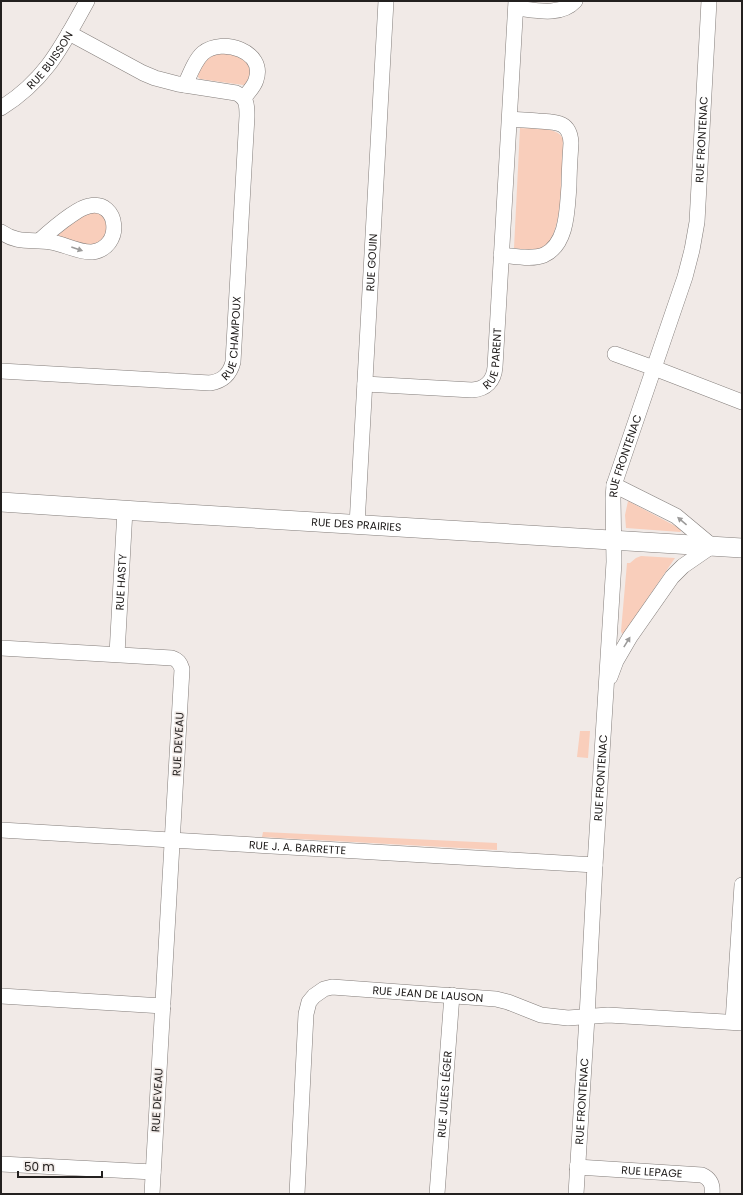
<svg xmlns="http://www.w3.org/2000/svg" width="743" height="1195" font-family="Poppins,sans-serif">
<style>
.green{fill:#f9cebb}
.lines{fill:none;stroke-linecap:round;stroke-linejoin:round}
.minor-casing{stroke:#837d7a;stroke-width:16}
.major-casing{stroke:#837d7a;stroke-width:20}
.minor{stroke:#fff;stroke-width:15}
.major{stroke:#fff;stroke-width:19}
.oneway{fill:#9c9b9a}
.labels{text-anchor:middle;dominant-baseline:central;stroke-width:3;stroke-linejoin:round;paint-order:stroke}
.street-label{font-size:11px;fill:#23201f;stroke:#f1eae7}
</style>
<rect width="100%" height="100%" fill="#f1eae7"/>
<path class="green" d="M220 54H234L247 61 251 73 246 85H243L200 79 198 77C198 71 204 59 210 56 213 55 217 54 220 54Z
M520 128C533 129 558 126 563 139 562 163 565 238 542 249 534 252 522 249 514 248Z
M89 212 99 213 106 219 107 233 100 243 88 246 58 237 59 233Z
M628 501 681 529V531L680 532 626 528 625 515Z
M641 556 675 558 624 633 622 634 621 631 627 563H630L636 558Z
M580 731H590L588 758 577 757Z
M263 832 497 843V850L262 837Z"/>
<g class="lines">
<g class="minor-casing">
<g id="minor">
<path d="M516 8C534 10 560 17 575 1"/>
<path d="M185 85C190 74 195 60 203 53 222 37 266 51 256 80 254 87 248 92 244 98"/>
<path id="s1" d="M1 108C46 80 62 46 87 1"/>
<path d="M1 232C18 244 32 239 51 242 64 244 80 253 92 252 124 248 119 199 89 206 77 208 49 232 39 241"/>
<path d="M501 255C514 256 532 260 544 255 568 244 567 208 569 186 569 172 570 158 571 143 570 121 556 122 538 121 528 120 519 120 510 119"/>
<path d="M615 354 654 368 742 402"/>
<path id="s2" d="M1 371 210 383C223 381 230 374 233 362L247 116C247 105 247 98 236 93L178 84 155 78 143 73 69 33"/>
<path id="s3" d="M365 384 472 390C486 389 494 381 495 367L516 1"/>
<path id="s4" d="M357 525 386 1"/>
<path d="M1 648 172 658C178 660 180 663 182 669L152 1194"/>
<path id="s5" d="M117 654 125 510"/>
<path d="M610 677 616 661 630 637 672 577 683 566 712 546 676 516 614 485"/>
<path id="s6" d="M1 830 595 865"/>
<path d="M1 996 163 1006"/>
<path d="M733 1022 742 885"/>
<path d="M1 1164 153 1172"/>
<path id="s7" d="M577 1167 702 1175C711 1179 713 1185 712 1194"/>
<path id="s8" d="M297 1194 306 1014 309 1002 314 996 324 989 332 987 496 999 508 1002 541 1015 568 1018 608 1015 742 1023"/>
<path id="s9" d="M437 1194 452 995"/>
<path id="s10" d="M576 1194 587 1017 595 865 614 562 613 498 614 485 685 277 692 250 697 222 709 1"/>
</g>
</g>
<g class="major-casing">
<g id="major">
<path id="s11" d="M1 502 137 511 742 548"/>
</g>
</g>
<use href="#minor" class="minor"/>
<use href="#major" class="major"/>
</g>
<defs><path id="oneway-solid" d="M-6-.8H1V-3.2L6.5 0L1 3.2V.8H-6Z"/></defs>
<g class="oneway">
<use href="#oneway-solid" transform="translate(77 249) rotate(19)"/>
<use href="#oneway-solid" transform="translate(682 521) rotate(-140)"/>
<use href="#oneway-solid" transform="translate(627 642) rotate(-58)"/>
</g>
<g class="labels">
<g class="street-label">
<text stroke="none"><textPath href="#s1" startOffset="69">RUE BUISSON</textPath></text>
<text stroke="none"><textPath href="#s10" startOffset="1069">RUE FRONTENAC</textPath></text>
<text stroke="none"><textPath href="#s4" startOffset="263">RUE GOUIN</textPath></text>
<text stroke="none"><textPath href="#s2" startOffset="266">RUE CHAMPOUX</textPath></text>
<text stroke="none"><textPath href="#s3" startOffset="151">RUE PARENT</textPath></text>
<text stroke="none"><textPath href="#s10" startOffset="741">RUE FRONTENAC</textPath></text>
<text stroke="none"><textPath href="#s11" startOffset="356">RUE DES PRAIRIES</textPath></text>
<text stroke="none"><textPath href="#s5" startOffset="72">RUE HASTY</textPath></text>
<text transform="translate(178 744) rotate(-87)">RUE DEVEAU</text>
<text stroke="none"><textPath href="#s10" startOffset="417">RUE FRONTENAC</textPath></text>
<text stroke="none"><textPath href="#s6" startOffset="297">RUE J. A. BARRETTE</textPath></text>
<text stroke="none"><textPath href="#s8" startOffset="317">RUE JEAN DE LAUSON</textPath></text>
<text stroke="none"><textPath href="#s9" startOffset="100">RUE JULES LÉGER</textPath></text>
<text transform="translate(157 1100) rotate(-87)">RUE DEVEAU</text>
<text stroke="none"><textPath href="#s10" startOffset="93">RUE FRONTENAC</textPath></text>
<text stroke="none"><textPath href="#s7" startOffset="75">RUE LEPAGE</textPath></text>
</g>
</g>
<rect width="743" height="1195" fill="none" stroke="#23201f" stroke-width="4"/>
<path d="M18 1171v6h84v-6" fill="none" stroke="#23201f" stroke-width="2"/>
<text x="24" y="1171" font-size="12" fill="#23201f" stroke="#f1eae7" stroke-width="3" paint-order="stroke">50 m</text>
</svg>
